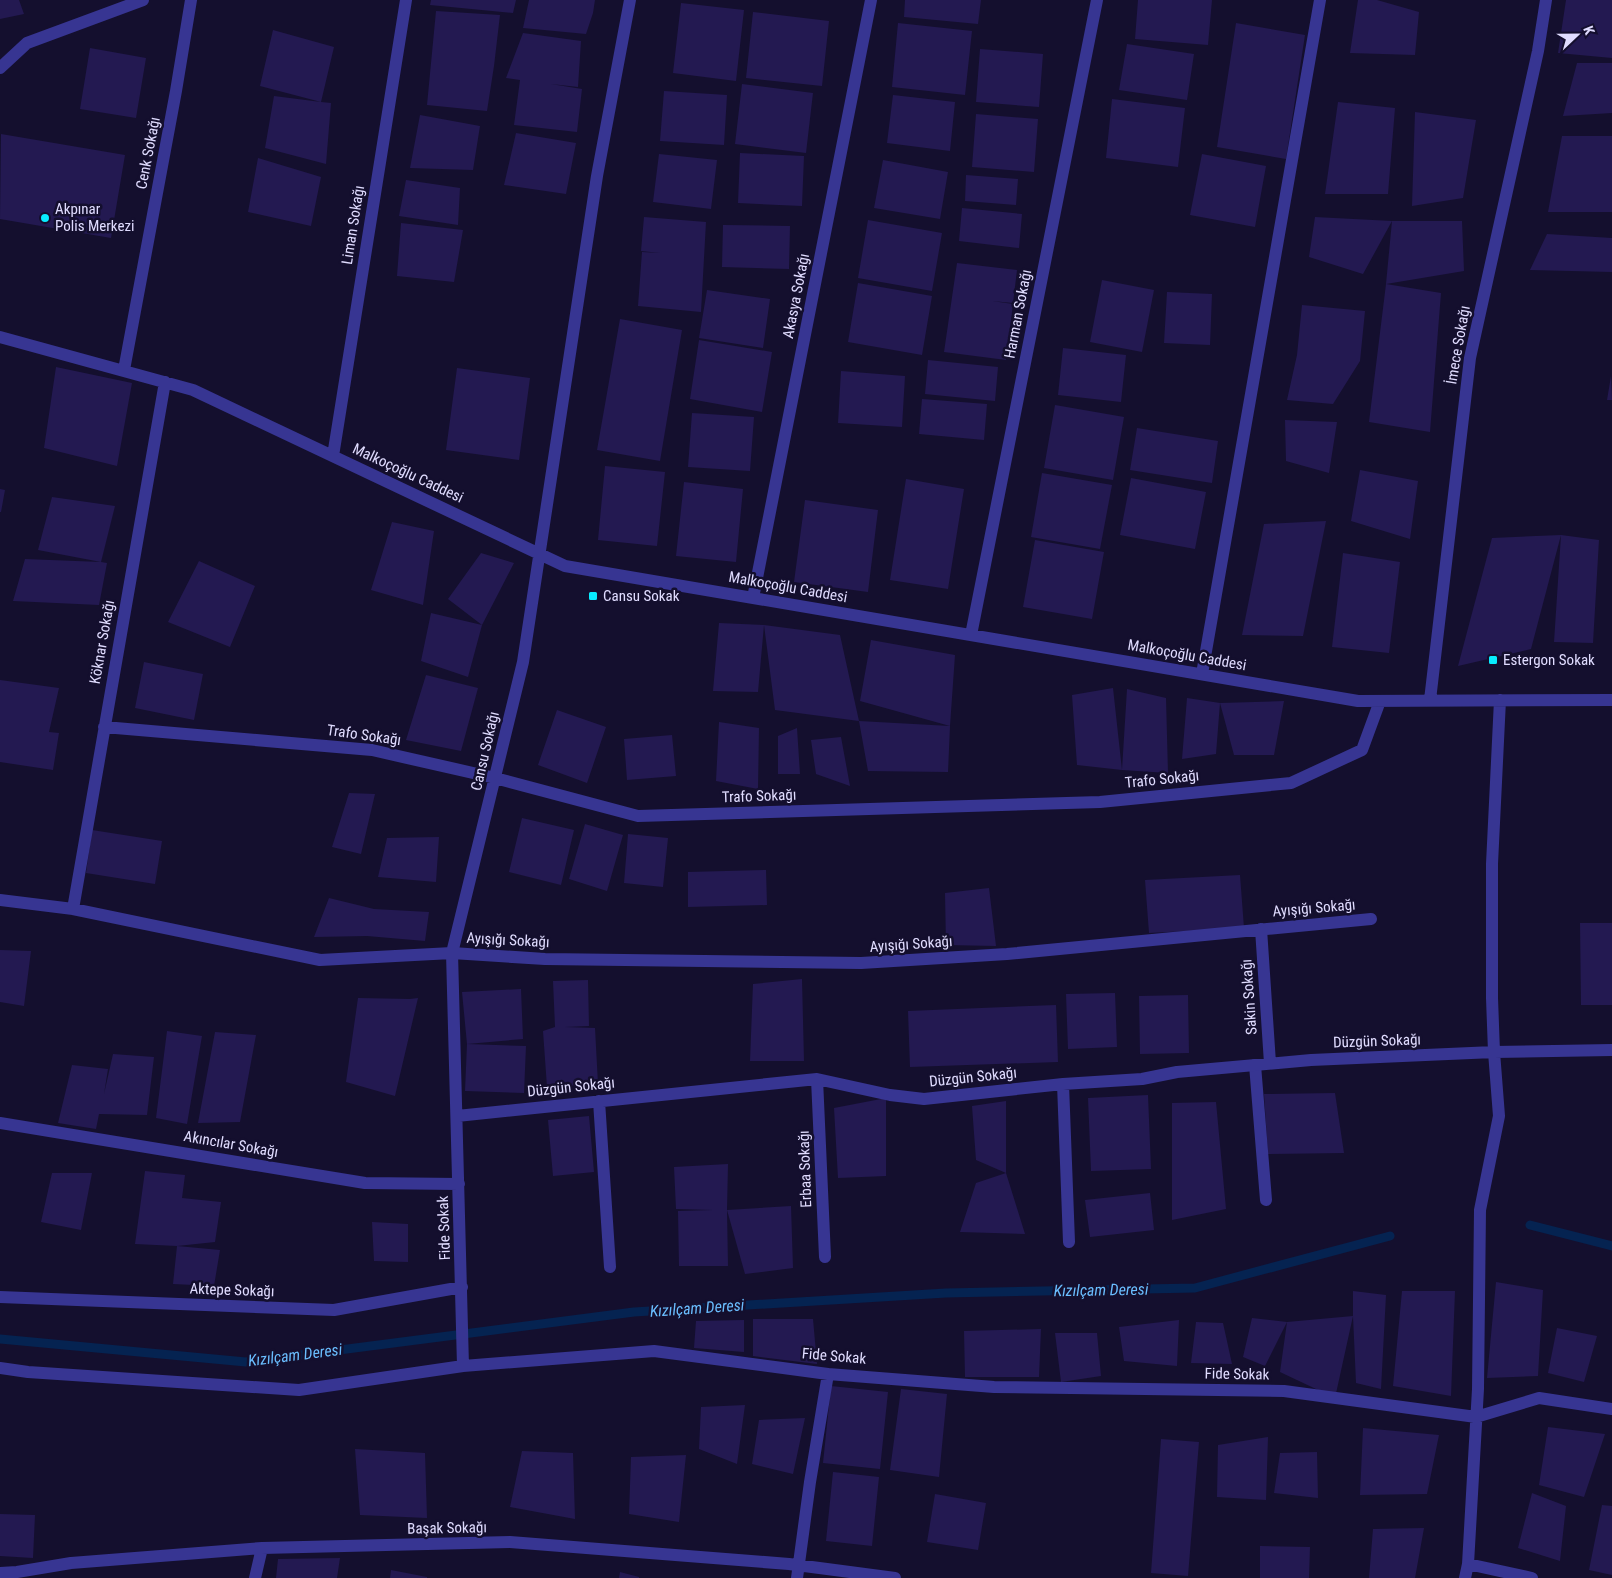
<svg xmlns="http://www.w3.org/2000/svg" width="1612" height="1578" font-family="'Roboto Condensed',sans-serif">
<style>
.lines{fill:none;stroke-linecap:round;stroke-linejoin:round}
.stream{stroke:#052351;stroke-width:9}
.building{fill:#231951}
.service{stroke:#373592;stroke-width:12}
.minor{stroke:#373592;stroke-width:12}
.poi-dot{fill:#08ecff;stroke:#140f2e;stroke-width:2}
.labels{text-anchor:middle;dominant-baseline:central;stroke-width:5;stroke-linejoin:round;paint-order:stroke}
.street-label{font-size:15px;fill:#e0dcff;stroke:#140f2e}
.poi-label{font-size:15px;fill:#e0dcff;stroke:#140f2e;text-anchor:start}
.water-label{font-size:16px;font-style:italic;fill:#6abeff;stroke:#140f2e}
</style>
<rect width="100%" height="100%" fill="#140f2e"/>
<g class="lines">
<path class="stream" d="M1530 1225 1612 1246
M0 1339 246 1362 634 1312 946 1293 1195 1288 1390 1236"/>
</g>
<path class="building" d="M0 0H19L24 14 0 19Z
M431 0H516L513 13 430 5Z
M529 0H595L593 13 586 34 523 28Z
M905 0H981L978 24 904 17Z
M1138 0H1212L1208 45 1135 39Z
M1358 0H1377L1419 12 1415 55 1350 53Z
M1566 0H1612V58L1558 53Z
M681 3 744 10 736 81 673 73Z
M436 11 500 15 494 66 487 111 427 105Z
M753 12 829 21 822 86 746 78Z
M898 23 972 31 965 95 892 87Z
M1236 23 1305 35 1286 159 1217 147Z
M273 30 334 47 321 102 331 103 326 164 265 148 274 96 321 102 260 86Z
M523 33 581 41 578 87 551 84 582 89 577 132 514 125 520 80 506 78Z
M1127 44 1194 54 1187 100 1119 90Z
M90 48 146 58 136 118 80 109Z
M980 49 1043 54 1039 107 976 102Z
M1577 63H1612V113L1563 116Z
M742 84 813 93 806 153 735 144Z
M664 91 727 95 724 145 660 141Z
M893 95 955 102 950 151 887 143Z
M1112 99 1185 108 1178 167 1106 158Z
M1338 102 1395 108 1388 194H1325Z
M1415 112 1476 120 1463 198 1412 206Z
M976 114 1038 119 1034 172 972 167Z
M420 115 480 126 473 170 410 168Z
M516 133 576 143 566 194 504 185Z
M1 134 125 155 111 238 0 219Z
M1562 136H1612V212H1548Z
M740 153 804 156 802 206 738 203Z
M659 154 717 160 711 209 653 202Z
M1202 154 1266 166 1255 227 1190 215Z
M258 158 321 177 311 226 248 212Z
M883 160 948 172 940 219 874 208Z
M966 175 1018 179 1016 205 965 201Z
M406 180 460 188 458 225 399 216Z
M962 208 1022 214 1019 248 959 241Z
M644 217 706 222 701 312 638 306 642 252 660 253 641 251Z
M1315 217 1392 221 1363 274 1309 257Z
M868 220 942 233 932 291 858 278Z
M1392 221H1462L1464 271 1386 284 1441 293 1430 432 1369 422 1386 284Z
M401 223 463 230 454 282 397 276Z
M723 225 790 226 789 269 722 267Z
M1547 234 1612 238V272L1530 270Z
M957 263 1017 270 1013 303 992 301 1013 304 1006 360 944 352Z
M1102 280 1154 290 1142 352 1090 342Z
M858 283 932 296 922 355 848 342Z
M707 290 770 299 763 348 699 338Z
M1167 292 1212 294 1210 345 1164 343Z
M1302 305 1365 311 1360 361 1333 404 1287 400 1297 355Z
M620 319 682 330 660 461 597 450Z
M699 340 772 352 762 412 690 399Z
M1063 348 1126 355 1121 402 1058 395Z
M928 360 998 367 995 401 925 394Z
M56 367 132 383 117 466 44 448Z
M457 368 530 378 519 460 446 450Z
M841 371 905 376 902 427 838 423Z
M1611 376 1612 400H1607Z
M922 399 987 404 984 440 919 434Z
M1055 405 1124 417 1113 480 1044 468Z
M692 413 754 417 750 471 688 467Z
M1285 420 1337 422 1329 473 1286 461Z
M1137 428 1218 441 1212 483 1130 470Z
M605 466 665 472 657 546 598 540Z
M1360 470 1418 481 1410 539 1351 521Z
M1042 473 1112 485 1100 549 1031 537Z
M1131 478 1206 492 1195 549 1120 535Z
M906 479 964 489 948 589 890 580Z
M684 482 743 489 736 562 676 556Z
M0 489 5 490 1 512H0Z
M52 497 115 506 101 562 107 563 99 605 13 601 25 559 101 562 38 550Z
M805 500 878 510 868 592 794 582Z
M1326 521 1303 636 1242 635 1264 524Z
M392 522 434 531 423 605 371 590Z
M1561 535 1599 540 1593 643 1554 642Z
M1561 535 1531 649 1458 666 1492 538Z
M1035 540 1104 552 1092 619 1023 607Z
M481 553 514 563 482 625 468 677 421 661 431 613 482 625 448 599Z
M1343 553 1400 562 1389 653 1332 647Z
M199 561 255 586 230 647 168 622Z
M719 623 764 625 840 635 859 721 775 710 764 625 758 692 713 691Z
M871 640 955 655 950 726 860 701Z
M144 662 203 674 194 720 135 708Z
M426 675 478 688 461 751 406 740Z
M0 680 59 688 49 732 59 733 53 770 0 762Z
M1113 688 1122 770 1077 765 1072 695Z
M1127 689 1166 698 1168 773 1122 770Z
M1187 698 1220 703 1216 754 1182 759Z
M1284 701 1274 755H1234L1220 703Z
M557 710 606 727 587 783 538 765Z
M859 721 950 726 948 772 868 771Z
M719 722 759 728 758 789 716 781Z
M797 728 800 774H778V736Z
M672 735 676 776 627 780 624 739Z
M841 737 850 786 816 774 811 740Z
M349 793 375 794 361 854 332 847Z
M522 818 574 830 561 885 509 872Z
M585 824 623 835 607 891 569 879Z
M92 830 162 841 155 884 86 873Z
M628 834 668 838 663 887 624 883Z
M439 837 436 882 378 877 387 838Z
M766 870 767 905 688 907V872Z
M1240 875 1244 928 1149 933 1145 880Z
M989 888 996 946 946 945 945 893Z
M329 898 374 909 429 912 425 941 367 936 314 937Z
M1580 923H1612V1005H1581Z
M0 950 31 951 24 1006 0 1002Z
M802 979 804 1061H750L753 984Z
M588 980 589 1026 565 1027 595 1028 598 1084 547 1087 543 1031 555 1027 553 981Z
M521 989 523 1039 467 1044 462 992Z
M1115 993 1117 1047 1068 1049 1066 994Z
M1188 995 1189 1053 1140 1054 1139 996Z
M358 998 410 999 418 998 395 1096 346 1082Z
M1056 1005 1058 1062 910 1067 908 1011Z
M167 1031 202 1036 187 1124 156 1118Z
M215 1032 256 1035 240 1122 198 1123Z
M467 1044 526 1046 524 1093 465 1091Z
M113 1054 154 1057 147 1115 99 1114 96 1129 58 1123 72 1065 108 1069 104 1094Z
M1335 1093 1344 1153 1268 1154 1264 1094Z
M1148 1095 1151 1169 1091 1171 1088 1098Z
M886 1098V1176L838 1178 834 1108Z
M1006 1101V1173L1025 1234 960 1232 976 1183 1006 1173 976 1160 972 1106Z
M1216 1102 1226 1209 1172 1220V1103Z
M589 1116 594 1172 553 1176 548 1120Z
M728 1164 727 1210 791 1206 793 1268 745 1274 727 1210 728 1266H679L678 1211 713 1210 676 1209 674 1167Z
M145 1171 185 1175 182 1198 221 1202 215 1242 177 1246 135 1244Z
M52 1173H92L81 1230 41 1222Z
M1150 1193 1154 1230 1090 1237 1085 1200Z
M372 1222 408 1224V1262L374 1261Z
M177 1246 220 1250 214 1286 173 1284Z
M1496 1282 1543 1290 1538 1376 1487 1378Z
M1353 1291 1386 1295 1381 1389 1356 1383 1353 1316 1335 1398 1280 1372 1287 1322 1265 1366 1243 1357 1252 1318 1287 1322 1353 1316Z
M1402 1291H1455L1451 1396 1393 1386Z
M753 1319H813L817 1364 753 1356Z
M744 1320V1352L694 1348 696 1321Z
M1179 1320 1177 1366 1124 1361 1119 1327Z
M1196 1322 1223 1323 1232 1364 1191 1363Z
M1557 1328 1597 1336 1584 1382 1548 1373Z
M1041 1329 1039 1377H965L964 1331Z
M1055 1333H1097L1101 1376 1061 1382Z
M831 1386 888 1392 880 1469 823 1463Z
M901 1389 947 1394 939 1477 890 1470Z
M745 1405 737 1464 699 1449 701 1407Z
M805 1418 793 1474 752 1464 759 1420Z
M1548 1427 1605 1434 1584 1497 1539 1485Z
M1363 1428 1439 1435 1427 1494 1360 1495Z
M1268 1437 1266 1500 1217 1497 1218 1445Z
M1161 1439 1199 1442 1188 1576 1151 1573Z
M355 1449 425 1453 427 1518 360 1515Z
M522 1451 573 1453 575 1519 510 1507Z
M1317 1452 1318 1498 1274 1493 1280 1453Z
M686 1455 679 1522 629 1514 631 1457Z
M833 1472 879 1477 872 1546 826 1541Z
M1532 1493 1566 1506 1560 1561 1518 1548Z
M935 1494 986 1503 978 1550 927 1542Z
M1602 1505 1612 1506V1575L1589 1570Z
M0 1514 35 1515 33 1558 0 1556Z
M1424 1528 1415 1578H1369L1373 1529Z
M1260 1546 1310 1547 1309 1578H1260Z
M340 1558 337 1578H276L278 1559Z
M391 1570 427 1577V1578H390Z
M620 1572 639 1577V1578H619Z"/>
<g class="lines">
<path class="service" d="M1255 1065 1266 1200"/>
<path class="minor" d="M630 0 597 176 523 662 452 953 463 1366 654 1351 828 1374 994 1387 1284 1391 1476 1417 1539 1398 1612 1409
M0 68 27 43 143 0
M0 337 193 390 565 566 1358 701 1612 700
M124 370 176 91 191 0
M333 456 406 0
M753 598 871 0
M971 635 1097 0
M1202 674 1320 0
M1430 700 1470 358 1538 51 1546 0
M104 727 372 750 495 778 638 816 1100 802 1291 783 1362 750 1380 701
M0 900 73 909 320 960 452 953 545 959 861 963 1007 954 1371 919
M73 909 165 382
M1261 929 1270 1063
M817 1079 825 1257
M1063 1084 1069 1242
M599 1101 610 1267
M457 1116 817 1079 890 1095 924 1099 1063 1084 1142 1079 1177 1072 1311 1060 1494 1052 1492 998V864L1500 700
M0 1123 365 1183 459 1184
M0 1297 334 1310 462 1287
M0 1368 28 1372 299 1390 463 1366
M1468 1564 1532 1578
M0 1573 17 1572 71 1563 262 1548 510 1542 789 1564 895 1578
M255 1578 262 1548
M797 1578 810 1482 828 1374
M1465 1578 1468 1564 1478 1389 1480 1210 1499 1116 1494 1052 1612 1050"/>
</g>
<g class="poi-dot">
<circle cx="45" cy="218" r="5"/>
<rect x="588" y="591" width="10" height="10" rx="2.5"/>
<rect x="1488" y="655" width="10" height="10" rx="2.5"/>
</g>
<g class="labels">
<g class="street-label">
<text transform="translate(148 153) rotate(-79)">Cenk Sokağı</text>
<text transform="translate(353 225) rotate(-81)">Liman Sokağı</text>
<text transform="translate(796 296) rotate(-79)">Akasya Sokağı</text>
<text transform="translate(1018 314) rotate(-79)">Harman Sokağı</text>
<text transform="translate(1458 345) rotate(-80)">İmece Sokağı</text>
<text transform="translate(408 473) rotate(25)">Malkoçoğlu Caddesi</text>
<text transform="translate(788 587) rotate(10)">Malkoçoğlu Caddesi</text>
<text transform="translate(102 642) rotate(-80)">Köknar Sokağı</text>
<text transform="translate(1187 655) rotate(10)">Malkoçoğlu Caddesi</text>
<text transform="translate(364 735) rotate(8)">Trafo Sokağı</text>
<text transform="translate(485 751) rotate(-77)">Cansu Sokağı</text>
<text transform="translate(1162 779) rotate(-6)">Trafo Sokağı</text>
<text transform="translate(759 796) rotate(-2)">Trafo Sokağı</text>
<text transform="translate(1314 908) rotate(-5)">Ayışığı Sokağı</text>
<text transform="translate(508 940) rotate(3)">Ayışığı Sokağı</text>
<text transform="translate(911 944) rotate(-4)">Ayışığı Sokağı</text>
<text transform="translate(1249 997) rotate(-94)">Sakin Sokağı</text>
<text transform="translate(1377 1041) rotate(-2)">Düzgün Sokağı</text>
<text transform="translate(973 1077) rotate(-6)">Düzgün Sokağı</text>
<text transform="translate(571 1087) rotate(-6)">Düzgün Sokağı</text>
<text transform="translate(231 1144) rotate(10)">Akıncılar Sokağı</text>
<text transform="translate(805 1169) rotate(-92)">Erbaa Sokağı</text>
<text transform="translate(444 1228) rotate(-92)">Fide Sokak</text>
<text transform="translate(232 1290) rotate(2)">Aktepe Sokağı</text>
<text transform="translate(834 1356) rotate(5)">Fide Sokak</text>
<text transform="translate(1237 1374) rotate(1)">Fide Sokak</text>
<text transform="translate(447 1528) rotate(-1)">Başak Sokağı</text>
</g>
<g class="poi-label">
<text x="55" y="209">Akpınar<tspan x="55" dy="17">Polis Merkezi</tspan></text>
<text x="603" y="596">Cansu Sokak</text>
<text x="1503" y="660">Estergon Sokak</text>
</g>
<g class="water-label">
<text transform="translate(1101 1290) rotate(-1)">Kızılçam Deresi</text>
<text transform="translate(697 1308) rotate(-4)">Kızılçam Deresi</text>
<text transform="translate(295 1355) rotate(-7)">Kızılçam Deresi</text>
</g>
</g>
<g transform="translate(1577 35) rotate(68)" stroke="#140f2e" stroke-width="4" paint-order="stroke">
<path d="M0-4L9 19L0 12L-9 19Z" fill="#e0dcff"/>
<text y="-8" font-size="14" font-weight="bold" text-anchor="middle" fill="#e0dcff">K</text>
</g>
</svg>
